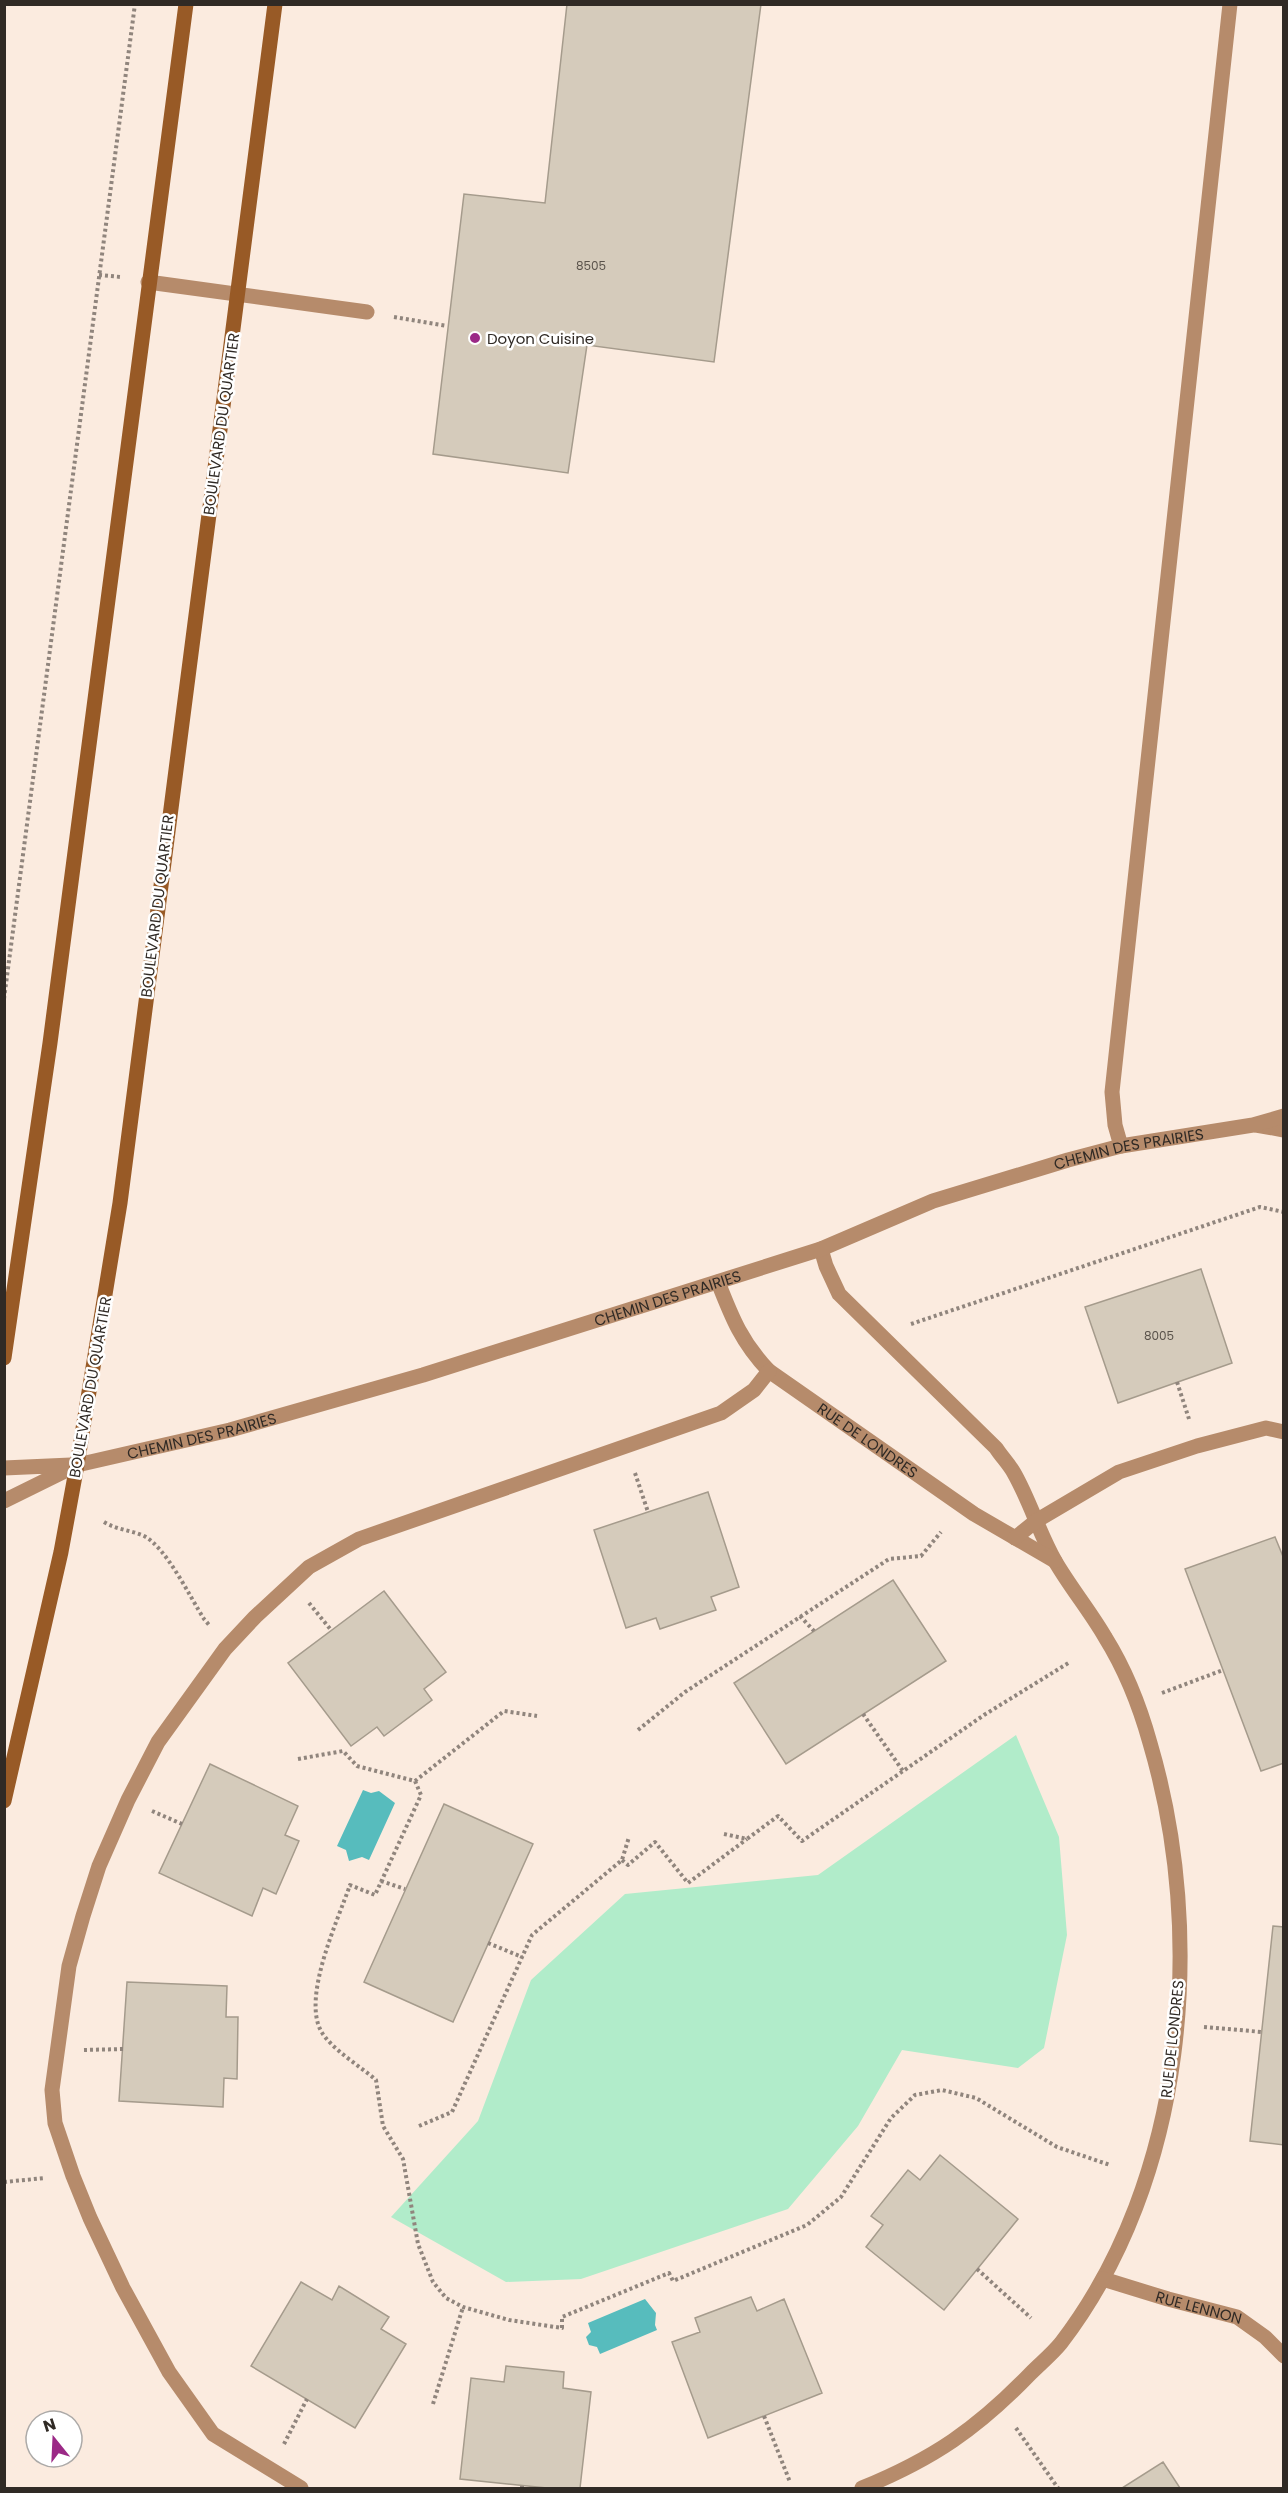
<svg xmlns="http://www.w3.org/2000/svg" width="1288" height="2493" font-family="Poppins,sans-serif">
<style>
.green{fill:#b1ecca}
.water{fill:#57bcbd}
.building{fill:#d5cbbb;stroke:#a59b8c;stroke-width:1.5}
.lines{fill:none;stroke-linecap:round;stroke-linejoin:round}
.path{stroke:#90857d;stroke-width:4;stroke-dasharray:3 3;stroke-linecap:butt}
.service{stroke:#b68b6b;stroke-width:15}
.minor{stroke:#b68b6b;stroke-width:15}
.tertiary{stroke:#b68b6b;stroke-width:15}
.secondary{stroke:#985a26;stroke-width:15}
.poi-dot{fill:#9b2986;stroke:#fff;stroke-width:2}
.labels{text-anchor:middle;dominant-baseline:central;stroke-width:5;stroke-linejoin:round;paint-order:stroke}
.number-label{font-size:12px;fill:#59524a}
.poi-label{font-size:15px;fill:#302a25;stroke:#fff;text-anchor:start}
.street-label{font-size:15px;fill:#302a25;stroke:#fff}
</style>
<rect width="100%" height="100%" fill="#fbebdf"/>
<path class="green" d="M1016 1735 1059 1837 1067 1935 1044 2048 1018 2068 902 2050 858 2126 788 2209 581 2279 506 2282 391 2217 478 2121 531 1980 625 1894 818 1875Z"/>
<path class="water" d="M363 1790 371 1793 379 1791 395 1803 369 1860 362 1857 349 1861 346 1850 337 1846Z
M645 2299 656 2313 655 2325 657 2330 600 2354 597 2347 589 2345 586 2337 591 2332 588 2323Z"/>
<path class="building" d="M567 4H761L714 362 587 345 568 473 433 454 464 194 545 203Z
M1201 1269 1232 1363 1118 1403 1085 1307Z
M708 1492 739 1587 711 1597 716 1610 660 1629 656 1618 626 1628 594 1530Z
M1275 1537 1284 1559V1763L1261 1771 1185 1569Z
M893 1580 946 1661 786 1764 734 1683Z
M384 1591 446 1672 424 1689 432 1700 384 1736 377 1727 351 1746 288 1663Z
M210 1764 298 1806 285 1835 299 1841 276 1894 263 1888 252 1916 159 1873Z
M444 1804 533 1844 453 2022 364 1982Z
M1273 1926 1284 1927V2145L1250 2141Z
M127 1982 227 1986 226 2017H238L237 2079 224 2078 223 2107 119 2101Z
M940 2155 1018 2219 944 2310 866 2247 883 2225 871 2216 908 2170 920 2180Z
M301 2282 332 2300 339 2286 389 2317 381 2329 406 2344 355 2428 251 2366Z
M751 2297 757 2311 784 2299 822 2393 708 2438 672 2342 700 2332 695 2318Z
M506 2366 564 2372 563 2388 591 2392 580 2488H547L460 2479 471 2378 504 2382Z
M1163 2462 1180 2488H1122Z"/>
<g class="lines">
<path class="path" d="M99 275 121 277
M394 317 447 326
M4 999 135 4
M911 1324 1260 1207 1284 1212
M1177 1382 1189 1419
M635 1473 648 1512
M104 1522C117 1530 131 1530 144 1536 166 1547 190 1597 204 1619L210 1626
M309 1603 331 1630
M800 1616 814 1631
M1162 1693 1223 1670
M863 1714 903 1771
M638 1730 685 1692 889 1559 921 1556 941 1532
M298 1759 343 1751 357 1766 415 1781 504 1711 537 1716
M415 1781 421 1795 375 1895 350 1885C338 1920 302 1996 321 2031 331 2049 360 2066 376 2080L383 2126 403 2159 418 2244 433 2282 446 2298 463 2307 509 2320 562 2328V2317L669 2273 673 2281 807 2225 841 2197 891 2118 915 2095 942 2090 976 2098 1057 2147 1110 2165
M152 1811 182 1824
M724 1834 747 1839 778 1816 802 1841 984 1715 1070 1662
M622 1860 628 1865 655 1842 688 1883 747 1839
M381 1881 405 1889
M488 1943 522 1957
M1204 2027 1262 2032
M84 2050 123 2049
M419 2126 452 2112 532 1935 622 1860 629 1837
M4 2182 45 2178
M977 2269 1031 2318
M433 2404 463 2307
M764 2416 790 2482
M1016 2428 1058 2488
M284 2444 307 2399
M522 2488V2486"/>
<path class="service" d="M148 282 367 312
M1121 1146 1115 1125 1112 1092 1230 4"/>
<g class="minor">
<path d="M1256 1125 1284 1130"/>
<path d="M821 1249 826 1266 839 1294 996 1448C1001 1456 1009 1464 1014 1473 1030 1501 1039 1533 1055 1561 1070 1587 1090 1611 1105 1637 1125 1669 1140 1707 1150 1743 1207 1936 1186 2180 1061 2343 1052 2354 1041 2363 1031 2373 977 2429 933 2459 862 2488"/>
<path id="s1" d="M718 1282C732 1318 742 1343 769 1371L974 1514 1055 1561"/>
<path id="s2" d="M77 1465 230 1430 423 1375 821 1249 933 1201 1068 1160 1121 1146 1253 1125 1284 1116"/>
<path d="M1015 1538 1036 1521 1119 1472 1197 1446 1266 1428 1284 1432"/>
<path id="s3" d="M1103 2279 1168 2299 1237 2317 1265 2337 1284 2356"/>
<path d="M301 2488 213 2434 169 2372 123 2288 90 2218 73 2176 55 2123 52 2090 69 1966 83 1916 99 1866 128 1800 158 1742 225 1649 255 1617 309 1567 359 1539 721 1413 754 1390 769 1371"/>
</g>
<path class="tertiary" d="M4 1468 71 1465
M4 1501 77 1465"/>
<path class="secondary" d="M4 1358 50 1043 186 4
M4 1801 61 1552 77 1465 120 1203 275 4"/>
</g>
<circle class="poi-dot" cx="475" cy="338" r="6"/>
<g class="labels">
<g class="number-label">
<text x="591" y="265">8505</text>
<text x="1159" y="1335">8005</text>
</g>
<g class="poi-label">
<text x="487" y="338">Doyon Cuisine</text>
</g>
<g class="street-label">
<text transform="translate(221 424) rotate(-82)">BOULEVARD DU QUARTIER</text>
<text transform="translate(157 906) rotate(-83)">BOULEVARD DU QUARTIER</text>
<text stroke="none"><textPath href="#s2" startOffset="1100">CHEMIN DES PRAIRIES</textPath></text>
<text stroke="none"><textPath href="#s2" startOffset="614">CHEMIN DES PRAIRIES</textPath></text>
<text transform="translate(90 1387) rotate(-80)">BOULEVARD DU QUARTIER</text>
<text stroke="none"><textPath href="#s2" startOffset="128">CHEMIN DES PRAIRIES</textPath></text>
<text stroke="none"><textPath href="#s1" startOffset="224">RUE DE LONDRES</textPath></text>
<text transform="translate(1172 2039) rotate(-84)">RUE DE LONDRES</text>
<text stroke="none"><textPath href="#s3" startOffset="100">RUE LENNON</textPath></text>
</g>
</g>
<rect width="1288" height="2493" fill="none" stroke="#302a25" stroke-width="12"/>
<g transform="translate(54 2439) rotate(342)"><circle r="28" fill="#ffffff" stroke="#acaaa8" stroke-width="1.5"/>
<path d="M0-4.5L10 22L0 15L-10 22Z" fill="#9b2986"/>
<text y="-9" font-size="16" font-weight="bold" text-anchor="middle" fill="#302a25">N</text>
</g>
</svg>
